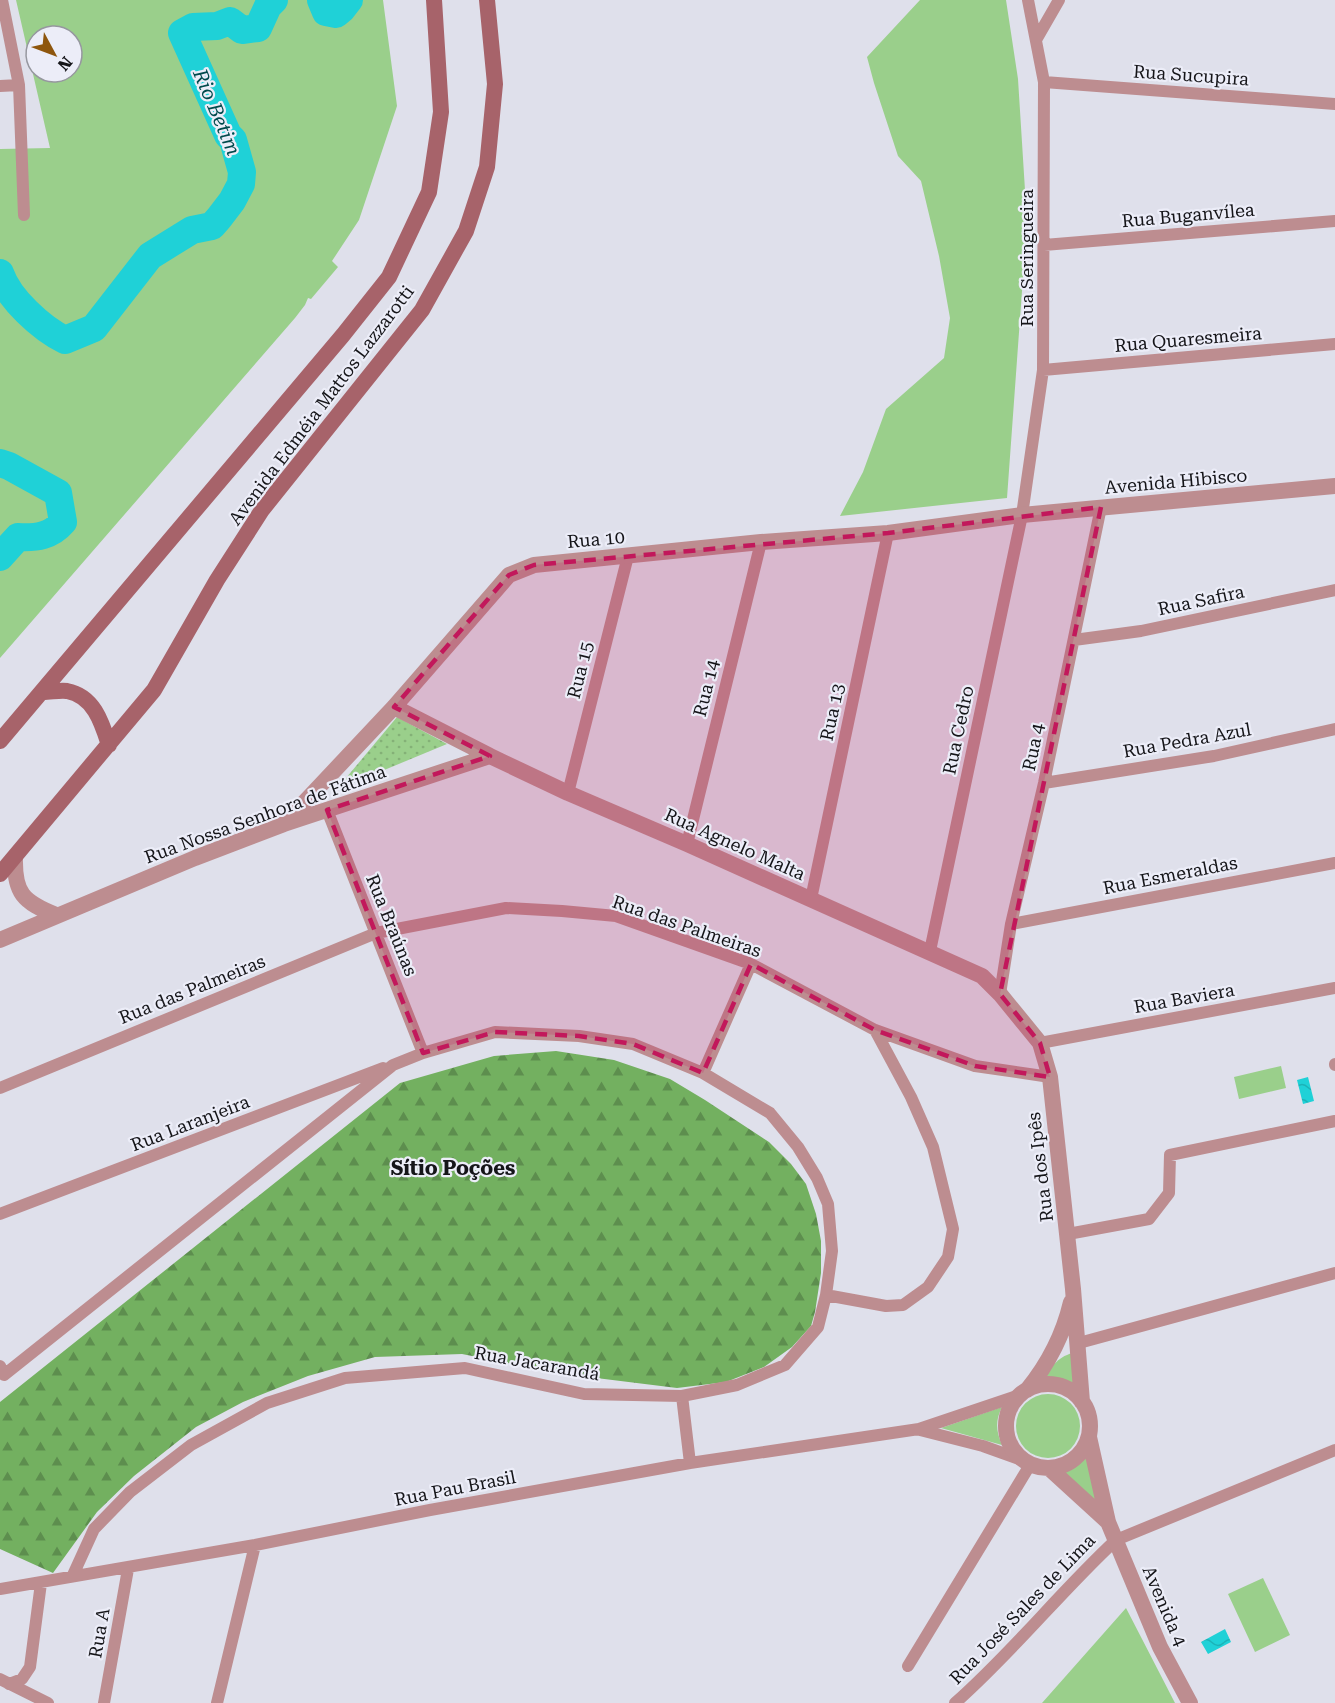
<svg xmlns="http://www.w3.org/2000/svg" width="1335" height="1703" font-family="'Roboto Serif',serif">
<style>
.grass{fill:url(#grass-dots)}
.forest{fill:url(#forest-firs)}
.park{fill:#9acf8b;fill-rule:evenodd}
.water{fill:url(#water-waves)}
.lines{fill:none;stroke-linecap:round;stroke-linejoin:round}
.river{stroke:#1fd1d7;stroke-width:28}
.minor{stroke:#bd8d90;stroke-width:12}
.tertiary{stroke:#bd8d90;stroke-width:16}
.secondary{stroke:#a7636a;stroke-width:16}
.marked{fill:#c2185b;fill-opacity:0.2;stroke:#c2185b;stroke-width:4.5;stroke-dasharray:12 8;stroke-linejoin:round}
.labels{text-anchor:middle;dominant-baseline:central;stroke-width:4.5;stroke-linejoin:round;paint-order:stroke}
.street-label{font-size:18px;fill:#151519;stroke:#ecedf8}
.water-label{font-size:20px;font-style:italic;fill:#004a4c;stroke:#ecedf8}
.neighbourhood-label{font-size:20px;font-weight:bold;fill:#151519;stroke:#ecedf8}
</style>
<defs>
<pattern id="grass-dots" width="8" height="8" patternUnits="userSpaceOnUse" patternTransform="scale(1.5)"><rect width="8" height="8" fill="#9acf8b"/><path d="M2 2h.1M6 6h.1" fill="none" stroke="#84b177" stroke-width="1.8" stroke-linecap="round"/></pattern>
<pattern id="forest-firs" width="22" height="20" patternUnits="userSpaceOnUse" patternTransform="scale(1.5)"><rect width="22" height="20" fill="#73b060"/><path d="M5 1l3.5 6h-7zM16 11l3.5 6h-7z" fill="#5d8e4e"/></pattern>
<pattern id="water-waves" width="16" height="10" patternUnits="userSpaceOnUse" patternTransform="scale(1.5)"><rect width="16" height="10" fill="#1fd1d7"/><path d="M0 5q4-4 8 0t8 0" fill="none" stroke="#1bb3b8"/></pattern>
</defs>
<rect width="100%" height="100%" fill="#dfe0eb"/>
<path class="grass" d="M397 717 447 744 336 790Z"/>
<path class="forest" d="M556 1051 614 1060 670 1079 705 1100 769 1142 791 1164 806 1184 816 1214 821 1241V1273L815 1312 811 1326 792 1347 764 1367 726 1382 677 1388 564 1374 462 1354 375 1357 308 1376 243 1402 196 1427 134 1476 97 1512 53 1573 0 1549V1402L400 1083 494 1056Z"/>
<path class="park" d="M16 0H383L397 106 359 220 332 261 338 267 311 299 308 298 305 305 295 318 0 658V149L50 148ZM36 36H72V72H36Z
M920 0H1006L1018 79 1027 222 1007 498 840 516 863 472 886 409 944 358 950 318 939 256 921 181 898 156 874 83 867 57Z
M1281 1066 1286 1088 1239 1099 1234 1077Z
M1076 1352 1078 1390C1066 1383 1056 1381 1042 1381 1052 1366 1058 1356 1076 1352Z
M1016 1426a32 32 0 1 1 64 0a32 32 0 1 1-64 0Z
M1002 1407C995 1421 996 1431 1002 1445L941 1428Z
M1087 1453 1104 1520 1055 1474C1069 1470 1077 1464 1087 1453Z
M1263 1578 1290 1635 1255 1652 1228 1594Z
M1126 1608 1175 1703H1042Z"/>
<path class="water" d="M1308 1077 1314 1101 1303 1104 1297 1080Z
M1225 1629 1231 1642 1208 1654 1201 1642Z"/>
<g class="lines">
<path class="river" d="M321 0 326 12 336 14 342 9 349 0
M0 273C9 299 41 328 65 340L94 328 150 256 192 230 212 226 219 218 232 201 241 184 242 172 233 140 228 135 182 33 193 27 217 26 230 21 242 30 258 28 268 6 274 0
M0 463 9 466 58 493 63 522C51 536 37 538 18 537L0 557"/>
<path class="minor" d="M2 0 19 85 24 215
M1036 40 1059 0
M1044 82 1335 104
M0 86 19 85
M1044 245 1335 221
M1043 370 1335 344
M1074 640 1141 631 1335 590
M1044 783 1214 756 1335 729
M568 793 628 556
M327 810 423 1053
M687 844 761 542
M811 899 888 533
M1011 924 1335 863
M930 951 1022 515 1043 370 1044 82 1028 0
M1000 994 1011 924 1044 783 1101 507
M1040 1043 1335 988
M1335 1064V1065
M703 1073 751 964
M0 1088 376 933 506 908 562 911 616 916 751 964 875 1030 975 1066 1050 1077
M0 1214 383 1068
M1068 1234 1149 1219 1169 1193 1170 1155 1335 1121
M826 1295 886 1306 903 1305 928 1287 948 1257 953 1229 933 1147 911 1097 875 1030
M1079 1343 1335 1273
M0 1366 4 1375 393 1065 423 1053 495 1032 579 1036 633 1044 703 1073 770 1113 798 1147 817 1178 828 1204 832 1251 826 1295 818 1327 785 1365 737 1385 682 1396 584 1394 465 1368 345 1378 267 1403 191 1445 130 1492 94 1529 73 1575
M682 1396 690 1463
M920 1430 983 1446 1022 1460
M0 1589 255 1545 430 1510 690 1463 919 1429 1020 1395
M908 1666 1030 1465
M0 1679 48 1703
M9 1684 22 1679 30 1667 41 1583
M104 1703 128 1569
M217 1703 255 1545
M955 1703C1012 1653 1060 1592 1116 1540L1335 1450"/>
<path class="tertiary" d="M394 707 490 756 568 793 687 844 982 976 1000 994 1040 1043 1050 1077 1073 1289 1082 1402
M284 824 394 707 509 575 534 565 761 542 888 533 1022 515 1335 486
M15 857C14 893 23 902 56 915
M0 940 195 858 284 824 490 756
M1006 1426a42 42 0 1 1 84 0a42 42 0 1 1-84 0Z
M1027 1390C1049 1363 1063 1336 1071 1302
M1089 1437 1108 1522 1160 1647 1190 1703
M1049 1468 1108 1522"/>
<path class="secondary" d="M43 692C51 692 60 690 67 691 94 696 102 723 109 745
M0 741 343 335 389 277 429 192 441 112 434 0
M0 874 154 690 217 580 262 510 422 310 466 231 487 167 495 84 487 0"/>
</g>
<path class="marked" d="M1101 507 1000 994 1040 1043 1050 1077 975 1066 875 1030 751 964 703 1073 633 1044 579 1036 495 1032 423 1053 327 810 490 756 394 707 509 575 534 565 888 533Z"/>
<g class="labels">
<g class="street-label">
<text transform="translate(1191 75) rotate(4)">Rua Sucupira</text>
<text transform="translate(1188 215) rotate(-5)">Rua Buganvílea</text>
<text transform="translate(1026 258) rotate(-90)">Rua Seringueira</text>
<text transform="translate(1188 339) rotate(-5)">Rua Quaresmeira</text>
<text transform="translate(321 405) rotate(-53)">Avenida Edméia Mattos Lazzarotti</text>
<text transform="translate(1176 481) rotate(-5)">Avenida Hibisco</text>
<text transform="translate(596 539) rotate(-5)">Rua 10</text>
<text transform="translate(1201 600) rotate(-12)">Rua Safira</text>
<text transform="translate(580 670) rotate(-76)">Rua 15</text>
<text transform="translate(706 688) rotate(-76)">Rua 14</text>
<text transform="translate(832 712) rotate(-78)">Rua 13</text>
<text transform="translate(958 730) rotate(-78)">Rua Cedro</text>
<text transform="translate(1187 740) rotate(-10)">Rua Pedra Azul</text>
<text transform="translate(1033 747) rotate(-78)">Rua 4</text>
<text transform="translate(265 814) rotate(-20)">Rua Nossa Senhora de Fátima</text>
<text transform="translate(735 844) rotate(24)">Rua Agnelo Malta</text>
<text transform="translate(1170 875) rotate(-11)">Rua Esmeraldas</text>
<text transform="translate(392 925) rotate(68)">Rua Braúnas</text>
<text transform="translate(687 926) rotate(19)">Rua das Palmeiras</text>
<text transform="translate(192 989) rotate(-22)">Rua das Palmeiras</text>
<text transform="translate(1184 998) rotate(-10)">Rua Baviera</text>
<text transform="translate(190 1123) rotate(-21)">Rua Laranjeira</text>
<text transform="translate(1040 1167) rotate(-97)">Rua dos Ipês</text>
<text transform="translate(537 1363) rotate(10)">Rua Jacarandá</text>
<text transform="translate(455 1488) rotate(-11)">Rua Pau Brasil</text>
<text transform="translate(1165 1606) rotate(67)">Avenida 4</text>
<text transform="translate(1022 1609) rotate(-46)">Rua José Sales de Lima</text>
<text transform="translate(99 1633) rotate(-80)">Rua A</text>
</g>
<g class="water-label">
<text transform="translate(217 112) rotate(67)">Rio Betim</text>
</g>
<g class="neighbourhood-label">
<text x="453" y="1168">Sítio Poções</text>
</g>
</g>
<g transform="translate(54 54) rotate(131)"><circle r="28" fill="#ecedf8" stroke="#96979f" stroke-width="1.5"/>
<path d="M0-4.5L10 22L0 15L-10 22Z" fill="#8e560d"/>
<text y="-9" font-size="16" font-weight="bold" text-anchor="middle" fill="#151519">N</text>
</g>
</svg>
